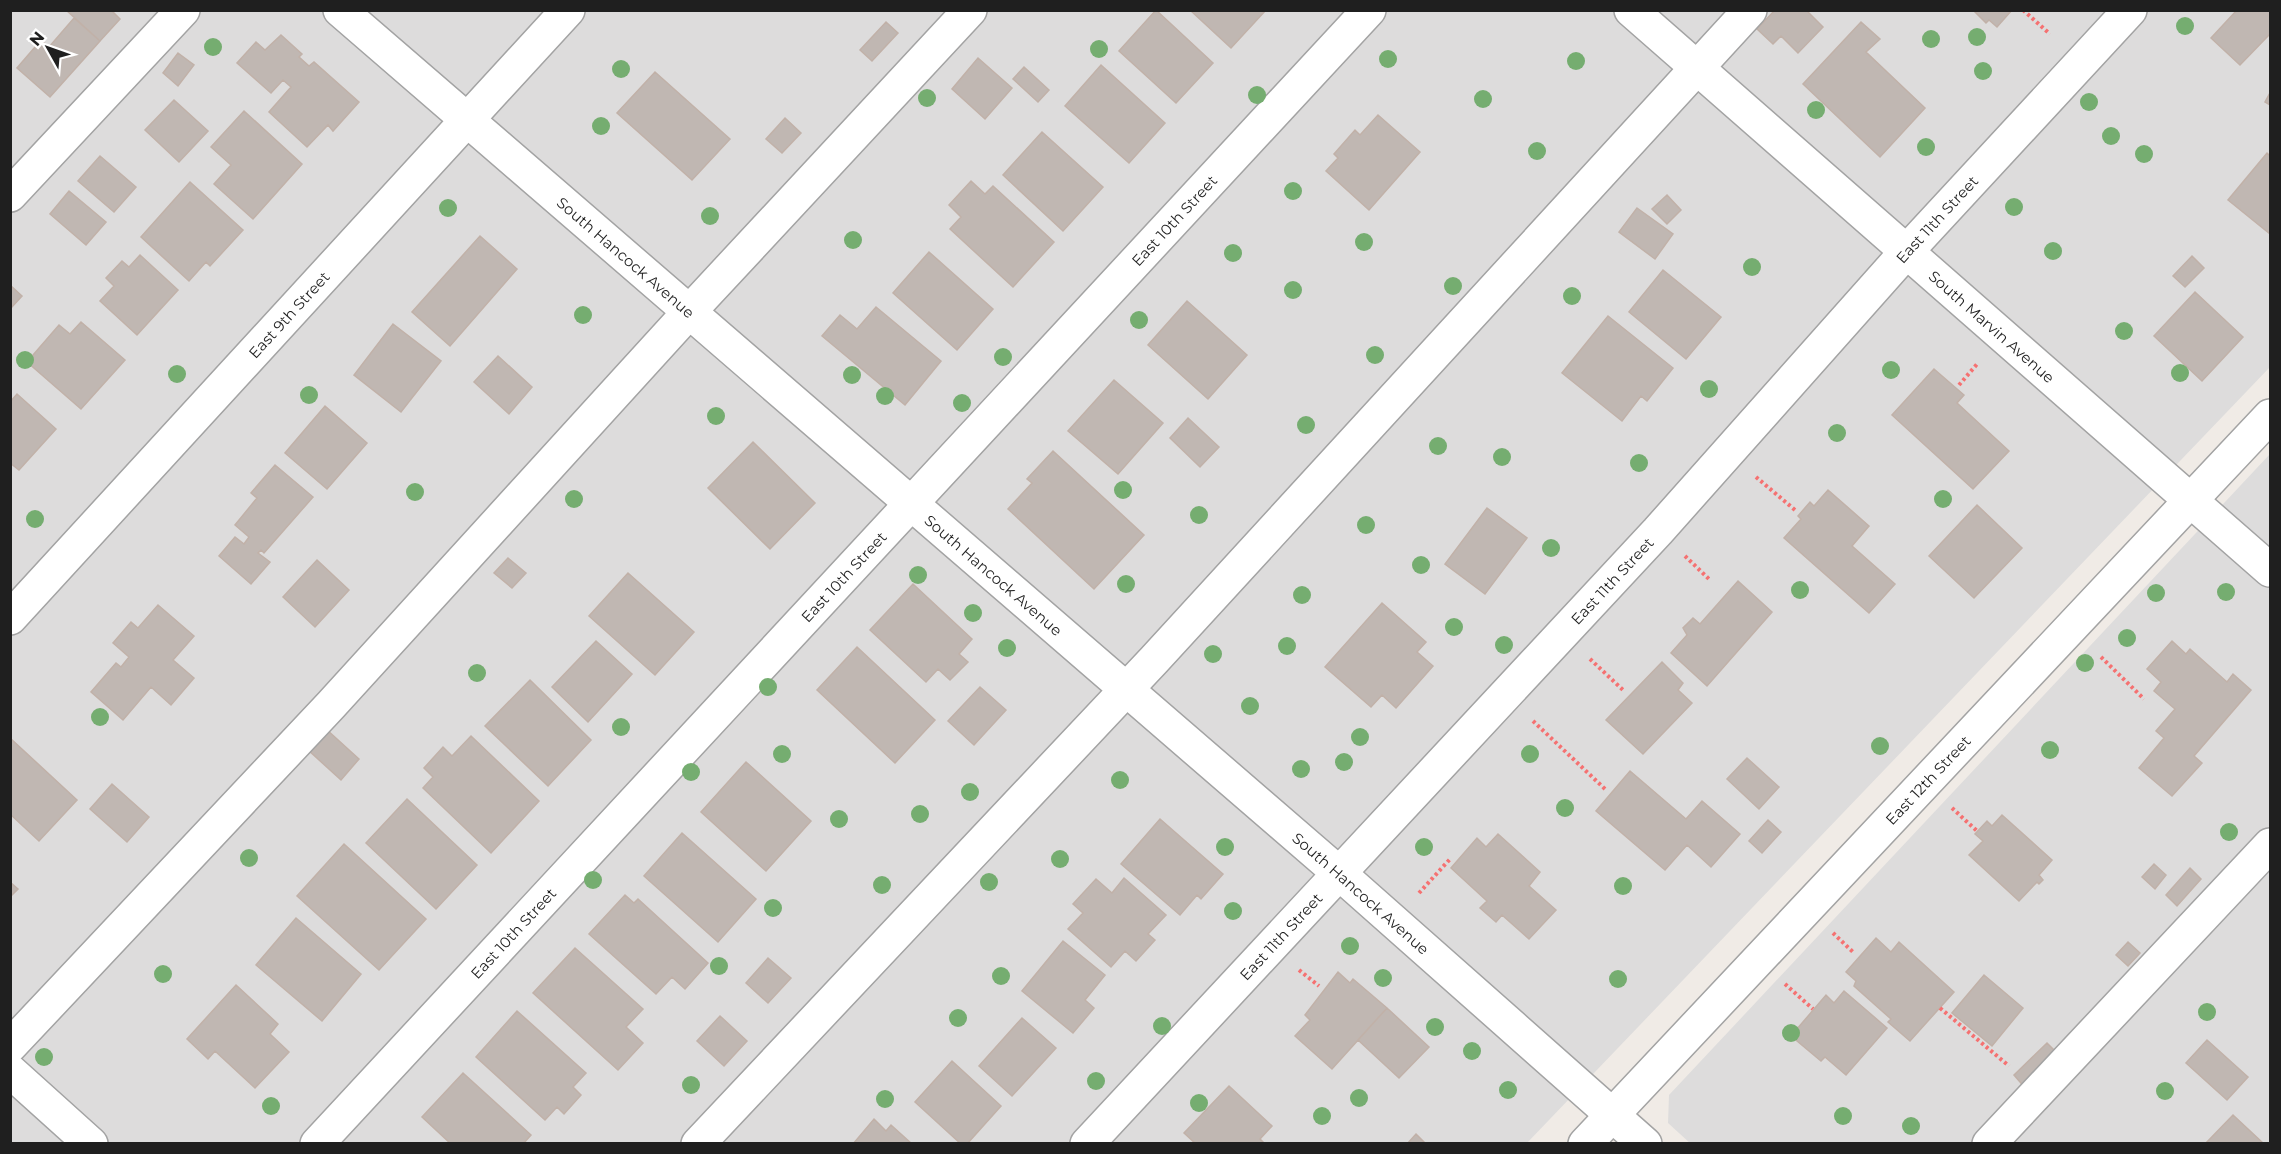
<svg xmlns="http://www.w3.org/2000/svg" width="2281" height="1154" font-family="Montserrat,sans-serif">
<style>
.residential{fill:#dddcdc}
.building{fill:#c0b7b2;stroke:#c1b1a8;stroke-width:1.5}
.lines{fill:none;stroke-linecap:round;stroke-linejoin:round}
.minor-casing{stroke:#a3a3a3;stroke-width:36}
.path{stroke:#f57171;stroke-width:4;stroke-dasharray:3 3;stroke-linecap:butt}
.minor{stroke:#fff;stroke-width:33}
.tree{fill:#75ad70}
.labels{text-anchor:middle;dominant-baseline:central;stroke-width:6;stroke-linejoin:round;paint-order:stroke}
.street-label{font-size:15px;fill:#1f1f1f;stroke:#fff}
</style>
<rect width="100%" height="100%" fill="#f0ebe6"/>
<path class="residential" d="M10 11H2270V367L1527 1143H11Z
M2270 454V1143L1691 1144 1668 1123 1669 1095Z"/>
<path class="building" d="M66 10H111L120 19 100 41Z
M1156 10 1213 63 1176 103 1119 51Z
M1190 10H1266L1231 48Z
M1775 10H1806L1823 27 1798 53 1781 36 1773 44 1757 29Z
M1973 10H2012L1997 27 1989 20 1986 23Z
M2237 10H2270V34L2240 65 2211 38Z
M74 18 100 41 50 97 17 68 41 40 49 47Z
M886 22 898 33 872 61 860 50Z
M1861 22 1880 39 1866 52 1925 108 1880 157 1803 84Z
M281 35 302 54 299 57 309 66 314 62 359 102 333 131 328 125 307 147 269 112 291 87 283 80 271 93 237 63 256 42 265 50Z
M178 53 194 65 178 86 163 73Z
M978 58 1012 88 985 119 952 89Z
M1101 65 1165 123 1129 163 1065 106Z
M1024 67 1049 90 1038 102 1013 79Z
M655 72 730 139 692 180 617 113Z
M2270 93V105L2265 102Z
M174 100 208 131 179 162 145 130Z
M244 111 302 164 253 219 214 184 231 165 211 147Z
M1378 115 1420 152 1369 210 1326 171 1338 158 1334 154 1355 130 1360 135Z
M785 118 801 133 782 153 766 139Z
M1042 132 1103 187 1063 231 1003 175Z
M2267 153 2270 156V234L2228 200Z
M100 156 136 187 114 212 78 181Z
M971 181 985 194 993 186 1054 242 1013 287 950 229 961 217 949 205Z
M190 182 243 230 210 266 206 262 189 281 141 237Z
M69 191 106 222 86 245 50 214Z
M1667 195 1681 210 1667 224 1652 209Z
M1637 208 1673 234 1655 259 1619 232Z
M480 236 517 269 450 346 412 312Z
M929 252 993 309 957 350 893 293Z
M140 255 178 290 137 335 100 301 114 286 106 278 122 261 129 267Z
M2192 256 2204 268 2185 287 2173 276Z
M1663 270 1721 317 1686 359 1629 312Z
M10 285 22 296 10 309Z
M2195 292 2243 337 2202 381 2154 336Z
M1187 301 1247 355 1208 399 1148 345Z
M876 307 941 361 905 405 822 336 840 315 857 329Z
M1608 316 1673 368 1647 401 1641 396 1622 421 1562 373Z
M81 322 125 360 81 409 27 362 59 325 70 334Z
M393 324 441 361 401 412 354 375Z
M498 356 532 387 509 414 474 382Z
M1934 369 1964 395 1957 403 2009 451 1973 489 1892 415Z
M1114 380 1163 423 1118 474 1068 431Z
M17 394 56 429 19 470 10 463V402Z
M325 406 367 443 327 489 285 453Z
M1188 418 1219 447 1200 467 1170 438Z
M753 442 815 503 770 549 708 488Z
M1053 451 1144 535 1094 589 1008 509 1032 483 1027 479Z
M275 465 313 497 264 553 261 550 258 553 270 562 251 584 219 556 235 537 244 544 249 537 235 525 257 498 251 493Z
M1828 490 1869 526 1852 546 1895 584 1869 613 1784 538 1801 519 1798 516 1810 502 1814 506Z
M1977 505 2022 548 1974 598 1929 556Z
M1487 508 1527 538 1485 594 1445 564Z
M508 558 526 573 512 588 494 573Z
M317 560 349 590 315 627 283 597Z
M628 573 694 632 655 675 589 616Z
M1738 581 1772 612 1707 686 1671 653 1687 635 1683 628 1693 618 1700 624Z
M913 584 972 639 959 654 968 662 950 680 938 669 926 682 870 630Z
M1382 603 1426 642 1417 652 1433 666 1396 708 1382 695 1371 707 1325 667Z
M158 605 194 636 173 660 194 678 171 705 151 687 123 720 91 692 116 663 121 667 129 657 113 643 131 622 138 628Z
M596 641 632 674 588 722 552 687Z
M2172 641 2186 654 2190 649 2227 682 2233 674 2251 690 2194 756 2202 763 2172 796 2139 768 2164 738 2156 731 2175 709 2154 691 2161 682 2147 669Z
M857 647 935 720 895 763 817 690Z
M1662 662 1683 683 1678 690 1692 703 1643 754 1606 720Z
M530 680 591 740 548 786 485 726Z
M980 687 1006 710 974 745 948 721Z
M326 729 359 759 341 780 307 749Z
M471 736 539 801 491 853 423 788 433 777 424 768 443 747 452 756Z
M10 738 77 800 39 841 10 814Z
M1747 758 1779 787 1759 809 1727 779Z
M746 762 811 821 766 871 701 812Z
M1630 771 1686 819 1702 801 1740 834 1711 867 1687 845 1665 870 1596 811Z
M112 784 149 817 127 842 90 809Z
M407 799 477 865 436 909 366 843Z
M2002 815 2052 860 2039 875 2043 880 2039 884 2037 882 2019 901 1969 855 1983 841 1975 834 1987 821 1992 826Z
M1160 819 1223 874 1201 899 1197 895 1180 915 1121 864Z
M1768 820 1781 832 1762 853 1749 841Z
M682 833 756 899 718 942 644 876Z
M1498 834 1540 872 1529 886 1556 910 1529 939 1502 915 1496 922 1480 908 1487 901 1451 868 1477 838 1486 847Z
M344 844 426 919 379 970 297 896Z
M2154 864 2166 875 2155 889 2142 877Z
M2190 868 2201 879 2177 906 2166 895Z
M1124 878 1166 915 1148 934 1155 940 1136 961 1125 951 1111 967 1068 929 1083 913 1073 904 1096 879 1112 893Z
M10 882 18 889 10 897Z
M625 895 634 903 638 899 708 963 685 989 672 977 656 994 589 934Z
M296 918 361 974 322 1021 256 965Z
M1876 938 1891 952 1899 942 1954 992 1910 1041 1888 1022 1891 1019 1854 986 1856 981 1846 972Z
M1063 941 1105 975 1085 1000 1094 1008 1073 1033 1022 991Z
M2128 942 2140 953 2128 966 2116 955Z
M575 948 643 1009 626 1027 643 1043 618 1070 533 993Z
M768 958 791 978 768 1003 746 983Z
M1338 972 1350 983 1353 979 1387 1008 1332 1069 1295 1036 1310 1020 1305 1015Z
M1984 975 2023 1008 1992 1046 1952 1013Z
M236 985 278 1024 270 1034 289 1052 255 1088 215 1051 208 1059 187 1039Z
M1844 991 1887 1028 1846 1075 1825 1057 1821 1061 1791 1036 1826 995 1834 1003Z
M1387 1008 1429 1047 1399 1078 1358 1040Z
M517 1011 586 1073 573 1087 581 1095 564 1114 557 1107 545 1120 476 1057Z
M720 1016 747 1041 724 1066 697 1041Z
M1022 1018 1056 1048 1012 1096 979 1066Z
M2207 1040 2248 1077 2227 1100 2186 1063Z
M2047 1043 2060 1056 2026 1089 2014 1075Z
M952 1061 1001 1106 967 1144H961L915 1102Z
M463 1073 531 1135 523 1144H451L422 1117Z
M1229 1086 1272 1126 1260 1139 1265 1144H1196L1184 1133Z
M2233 1115 2264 1144H2205Z
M874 1119 886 1131 891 1125 912 1144H853Z
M1416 1134 1426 1144H1407Z"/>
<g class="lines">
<g class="minor-casing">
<g id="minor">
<path id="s1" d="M340 10 1340 874 1645 1144"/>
<path id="s2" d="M1631 10 2270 570"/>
<path d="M10 195 183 10"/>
<path id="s3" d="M10 618 568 10"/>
<path d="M10 1046 331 705 690 311 970 10"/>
<path d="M10 1071 91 1144"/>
<path id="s4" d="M317 1144 1369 10"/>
<path d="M698 1144 1154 660 1750 10"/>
<path id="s5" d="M1087 1144 1658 531 1907 251 2130 10"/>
<path id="s6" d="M1585 1144 2270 416"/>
<path d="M1989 1144 2270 845"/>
</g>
</g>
<path class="path" d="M2023 10 2050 34
M1959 385 1978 363
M1756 477 1795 510
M1685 556 1710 580
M2101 657 2144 699
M1590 659 1623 690
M1533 721 1605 789
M1952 808 1977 831
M1419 893 1451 858
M1833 933 1854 953
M1299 970 1319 986
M1785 984 1813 1009
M1940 1008 2009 1066"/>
<use href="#minor" class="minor"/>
</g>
<g class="tree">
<circle cx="2185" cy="26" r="9"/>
<circle cx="1977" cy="37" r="9"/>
<circle cx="1931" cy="39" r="9"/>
<circle cx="213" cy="47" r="9"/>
<circle cx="1099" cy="49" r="9"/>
<circle cx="1388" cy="59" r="9"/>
<circle cx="1576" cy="61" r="9"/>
<circle cx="621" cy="69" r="9"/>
<circle cx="1983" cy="71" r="9"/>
<circle cx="1257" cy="95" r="9"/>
<circle cx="927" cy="98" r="9"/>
<circle cx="1483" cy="99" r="9"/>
<circle cx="2089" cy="102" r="9"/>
<circle cx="1816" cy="110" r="9"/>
<circle cx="601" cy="126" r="9"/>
<circle cx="2111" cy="136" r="9"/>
<circle cx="1926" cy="147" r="9"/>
<circle cx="1537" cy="151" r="9"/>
<circle cx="2144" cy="154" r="9"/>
<circle cx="1293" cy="191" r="9"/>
<circle cx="2014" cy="207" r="9"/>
<circle cx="448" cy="208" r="9"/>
<circle cx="710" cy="216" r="9"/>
<circle cx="853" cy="240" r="9"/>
<circle cx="1364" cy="242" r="9"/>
<circle cx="2053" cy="251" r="9"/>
<circle cx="1233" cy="253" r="9"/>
<circle cx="1752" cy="267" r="9"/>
<circle cx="1453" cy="286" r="9"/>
<circle cx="1293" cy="290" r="9"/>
<circle cx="1572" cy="296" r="9"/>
<circle cx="583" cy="315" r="9"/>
<circle cx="1139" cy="320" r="9"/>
<circle cx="2124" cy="331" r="9"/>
<circle cx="1375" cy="355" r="9"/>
<circle cx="1003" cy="357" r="9"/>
<circle cx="25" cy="360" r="9"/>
<circle cx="1891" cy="370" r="9"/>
<circle cx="2180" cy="373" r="9"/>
<circle cx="177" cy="374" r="9"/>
<circle cx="852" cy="375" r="9"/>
<circle cx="1709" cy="389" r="9"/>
<circle cx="309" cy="395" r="9"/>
<circle cx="885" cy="396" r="9"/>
<circle cx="962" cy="403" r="9"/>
<circle cx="716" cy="416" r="9"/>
<circle cx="1306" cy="425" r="9"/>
<circle cx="1837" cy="433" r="9"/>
<circle cx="1438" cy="446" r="9"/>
<circle cx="1502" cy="457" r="9"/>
<circle cx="1639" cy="463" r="9"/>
<circle cx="1123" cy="490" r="9"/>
<circle cx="415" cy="492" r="9"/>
<circle cx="574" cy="499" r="9"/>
<circle cx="1943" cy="499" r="9"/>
<circle cx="1199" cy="515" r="9"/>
<circle cx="35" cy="519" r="9"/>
<circle cx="1366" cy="525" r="9"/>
<circle cx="1551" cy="548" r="9"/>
<circle cx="1421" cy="565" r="9"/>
<circle cx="918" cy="575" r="9"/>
<circle cx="1126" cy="584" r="9"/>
<circle cx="1800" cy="590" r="9"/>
<circle cx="2226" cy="592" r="9"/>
<circle cx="2156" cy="593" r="9"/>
<circle cx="1302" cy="595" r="9"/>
<circle cx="973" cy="613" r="9"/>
<circle cx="1454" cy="627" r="9"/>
<circle cx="2127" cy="638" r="9"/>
<circle cx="1504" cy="645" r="9"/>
<circle cx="1287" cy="646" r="9"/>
<circle cx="1007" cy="648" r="9"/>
<circle cx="1213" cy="654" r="9"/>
<circle cx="2085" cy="663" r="9"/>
<circle cx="477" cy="673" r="9"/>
<circle cx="768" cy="687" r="9"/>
<circle cx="1250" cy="706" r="9"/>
<circle cx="100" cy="717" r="9"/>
<circle cx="621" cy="727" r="9"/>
<circle cx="1360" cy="737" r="9"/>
<circle cx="1880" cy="746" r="9"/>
<circle cx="2050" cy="750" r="9"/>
<circle cx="782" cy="754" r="9"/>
<circle cx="1530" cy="754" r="9"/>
<circle cx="1344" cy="762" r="9"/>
<circle cx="1301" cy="769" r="9"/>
<circle cx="691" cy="772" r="9"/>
<circle cx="1120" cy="780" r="9"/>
<circle cx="970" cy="792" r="9"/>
<circle cx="1565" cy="808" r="9"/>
<circle cx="920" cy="814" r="9"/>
<circle cx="839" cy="819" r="9"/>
<circle cx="2229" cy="832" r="9"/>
<circle cx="1225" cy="847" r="9"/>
<circle cx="1424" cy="847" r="9"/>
<circle cx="249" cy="858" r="9"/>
<circle cx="1060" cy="859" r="9"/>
<circle cx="593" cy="880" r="9"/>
<circle cx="989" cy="882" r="9"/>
<circle cx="882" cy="885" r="9"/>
<circle cx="1623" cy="886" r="9"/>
<circle cx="773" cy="908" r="9"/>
<circle cx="1233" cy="911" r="9"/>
<circle cx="1350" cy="946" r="9"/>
<circle cx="719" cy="966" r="9"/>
<circle cx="163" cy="974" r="9"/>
<circle cx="1001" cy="976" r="9"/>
<circle cx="1383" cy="978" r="9"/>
<circle cx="1618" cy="979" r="9"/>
<circle cx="2207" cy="1012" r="9"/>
<circle cx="958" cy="1018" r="9"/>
<circle cx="1162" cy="1026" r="9"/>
<circle cx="1435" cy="1027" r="9"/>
<circle cx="1791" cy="1033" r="9"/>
<circle cx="1472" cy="1051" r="9"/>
<circle cx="44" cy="1057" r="9"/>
<circle cx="1096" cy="1081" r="9"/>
<circle cx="691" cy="1085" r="9"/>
<circle cx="1508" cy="1090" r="9"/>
<circle cx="2165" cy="1091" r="9"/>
<circle cx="1359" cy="1098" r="9"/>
<circle cx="885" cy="1099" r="9"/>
<circle cx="1199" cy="1103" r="9"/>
<circle cx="271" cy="1106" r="9"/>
<circle cx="1322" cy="1116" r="9"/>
<circle cx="1843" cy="1116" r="9"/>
<circle cx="1911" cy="1126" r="9"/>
</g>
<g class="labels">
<g class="street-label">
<text stroke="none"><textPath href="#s5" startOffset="1256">East 11th Street</textPath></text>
<text stroke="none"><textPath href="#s4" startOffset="1260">East 10th Street</textPath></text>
<text stroke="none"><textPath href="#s1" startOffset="378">South Hancock Avenue</textPath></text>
<text stroke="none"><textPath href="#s3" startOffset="412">East 9th Street</textPath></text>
<text stroke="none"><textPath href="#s2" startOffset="480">South Marvin Avenue</textPath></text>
<text stroke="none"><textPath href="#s1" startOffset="864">South Hancock Avenue</textPath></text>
<text stroke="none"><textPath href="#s4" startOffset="774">East 10th Street</textPath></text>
<text stroke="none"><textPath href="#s5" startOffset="770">East 11th Street</textPath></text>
<text stroke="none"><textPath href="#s6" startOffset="500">East 12th Street</textPath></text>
<text stroke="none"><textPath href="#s1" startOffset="1350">South Hancock Avenue</textPath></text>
<text stroke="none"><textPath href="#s4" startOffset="288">East 10th Street</textPath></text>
<text stroke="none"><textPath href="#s5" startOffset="284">East 11th Street</textPath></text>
</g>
</g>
<rect width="2281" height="1154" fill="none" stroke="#1f1f1f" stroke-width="24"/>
<g transform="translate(48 48) rotate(310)" stroke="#ffffff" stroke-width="4.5" paint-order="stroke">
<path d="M0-4.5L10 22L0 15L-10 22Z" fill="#1f1f1f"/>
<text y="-9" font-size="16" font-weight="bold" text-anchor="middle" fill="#1f1f1f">N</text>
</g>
</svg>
